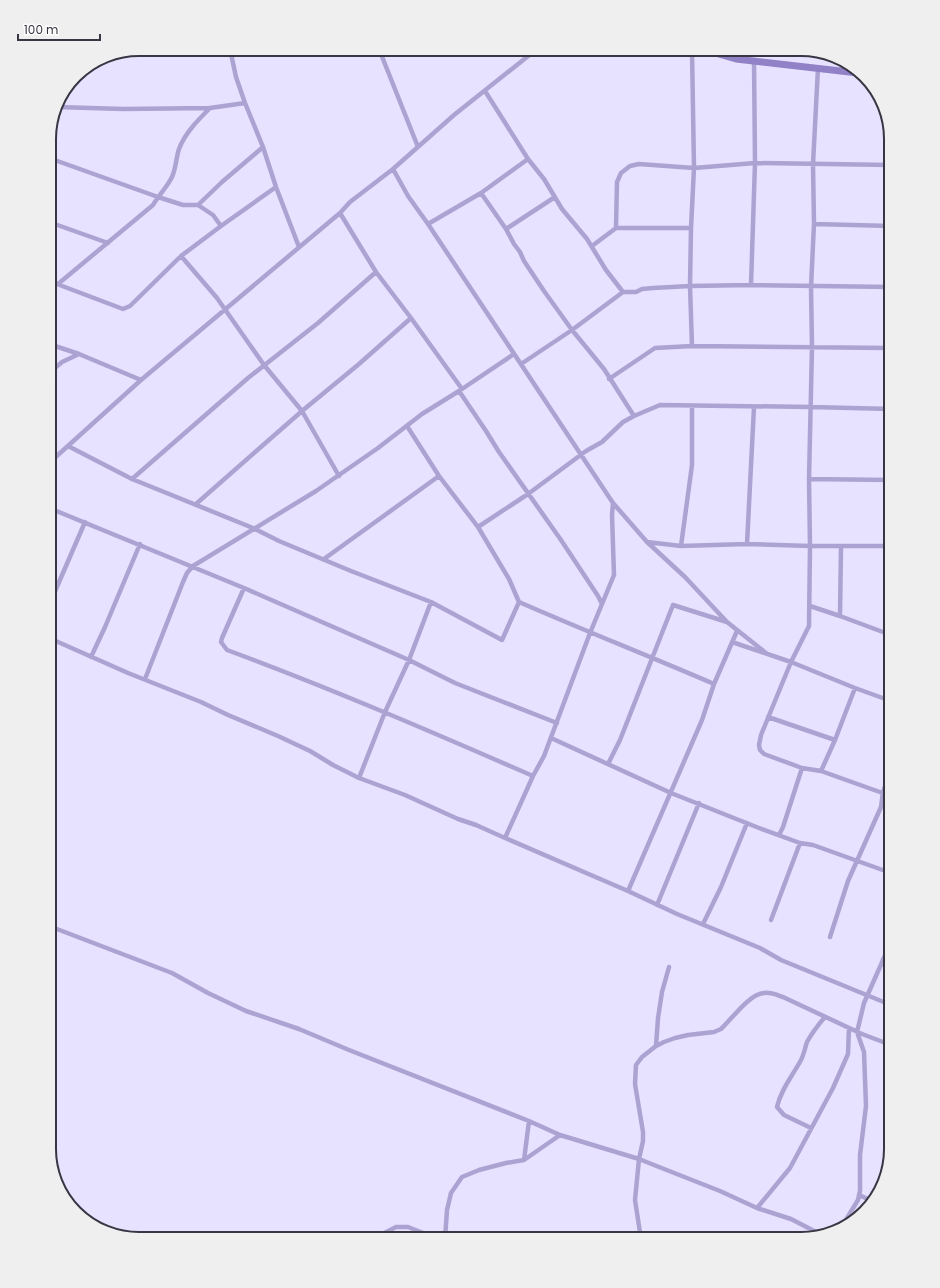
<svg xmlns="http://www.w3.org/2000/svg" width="940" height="1288" font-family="Poppins,sans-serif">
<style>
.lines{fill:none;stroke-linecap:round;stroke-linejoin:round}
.street{stroke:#ada3d2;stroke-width:4.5}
.secondary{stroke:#9181c7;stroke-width:7}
.rim{fill:none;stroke:#383642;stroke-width:2}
</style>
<rect width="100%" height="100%" fill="#e7e2ff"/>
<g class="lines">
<path class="street" d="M230 49 236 77 245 103 263 147 276 187 299 247
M379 49 418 147
M736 49V59
M818 68 813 164 814 224 811 287 812 347 809 479 810 546 809 626 791 662 761 735 759 745 760 750 764 754 802 768 821 771 891 796
M58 100 59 98
M56 107 124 109 210 108 245 103
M49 158 158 197 183 205H198L213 215 221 226 181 256
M528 159 544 179 562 209 587 239 606 270 623 292
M393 169 408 196 428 224 613 503 647 542 685 577 727 622 766 653
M481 193 506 229 514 244 520 252 524 261 544 291 572 330 604 369 634 416
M198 205 222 182 263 147
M340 213 376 272 411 318
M49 222 108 243
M428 224 481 193 528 159 485 91
M814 224 891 226
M221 226 276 187
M616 228 617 182 621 173 630 166 639 164 694 168 755 163 891 165
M506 229 555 197
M592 246 616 228H691
M49 281 123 309 130 306 181 256 217 298 264 365 302 411 339 476
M58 284 153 205C159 195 167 187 172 177 176 168 176 158 179 149 185 133 198 120 210 108
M751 285 755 163 754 60
M49 344 79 354 141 380
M692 346 690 286 691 228 694 168 692 51
M521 364 572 330 623 292H636L642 289 653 288 690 286 751 285 891 287
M49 373 62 362 79 354
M609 379 655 348 692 346 891 348
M459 391 486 431 499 452 561 540 598 596 602 604
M407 426 439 476 478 527 509 579 519 602
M68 446 132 479 253 528 279 541 351 571 431 602 502 640 519 602C583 630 649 656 714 684
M49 463 141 380 340 213 350 202 393 169 454 115 537 49
M132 479 248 378 318 323 376 272
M809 479 891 480
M196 504 302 411 359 364 411 318 462 389
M49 508 244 588 409 660 455 683 557 723
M478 527 528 494 586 451 602 442 623 422 634 416 660 405 811 407 891 409
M647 542 681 546 747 544 810 546H891
M747 544 754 407
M681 546 692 465V406
M324 559 439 476
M244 588 222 638 221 642 227 650C330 688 432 732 533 776
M810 606 840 616 891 635
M49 611 53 596 85 522
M840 616 841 547
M49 638 128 673 201 702 228 715 278 736 310 751 333 765 359 778 405 795 458 819 476 825 505 838 628 891 677 914 760 948 781 960 891 1005
M732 642 791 662 855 688 891 701
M91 657 105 627 140 544
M145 679 183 582 187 573 193 566 316 491 378 448 422 414 459 391 514 354
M768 717 835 740
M551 738 671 793 759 828 800 843 813 845 891 873
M608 764 620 740 673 605 727 622
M821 771 835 740 855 688
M359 778 385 712 409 660 431 602
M779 835 783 827 802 768
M505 838 533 776 544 756 590 633 614 575 612 515 613 503
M628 891 702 720 714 684 737 631
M657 905 699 803
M771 920 800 843
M703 924 721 887 747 823
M49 926 172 973 208 993 246 1011 299 1029 349 1050 529 1121 560 1135 639 1159 659 1167 720 1191 757 1208 791 1219 820 1234
M830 937 848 881 881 807 883 792 891 769
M883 959 891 962
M656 1046 658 1018 662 992 669 967
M811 1128 784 1115 777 1107C781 1089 793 1075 801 1060 804 1054 805 1048 807 1042 812 1033 818 1025 825 1017
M524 1160 529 1121
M859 1195 872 1201
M757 1208 790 1168 833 1088 848 1054 849 1028
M841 1228 858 1200 860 1191V1155L866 1106 864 1052 857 1032 864 1003 891 942
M373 1239 396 1227H408L423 1233 445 1239
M445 1239 447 1210 451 1193 462 1177 479 1170 506 1163 524 1160 560 1135
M641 1239 635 1200 639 1159 643 1141V1132L635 1084 636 1065 642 1057 656 1046 664 1042 675 1038 688 1035 714 1032 721 1029C732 1019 749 994 764 993 771 992 777 995 783 997L862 1034 891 1045"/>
<path class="secondary" d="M625 49 649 51H692L715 53 736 59 858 73"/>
</g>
<path d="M0 0H940V1288H0ZM139 56H801A83 83 0 0 1 884 139V1149A83 83 0 0 1 801 1232H139A83 83 0 0 1 56 1149V139A83 83 0 0 1 139 56Z" fill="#efeff0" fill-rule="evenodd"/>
<path class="rim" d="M139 56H801A83 83 0 0 1 884 139V1149A83 83 0 0 1 801 1232H139A83 83 0 0 1 56 1149V139A83 83 0 0 1 139 56Z"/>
<path d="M18 34v6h82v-6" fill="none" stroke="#383642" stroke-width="2"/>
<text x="24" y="34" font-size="12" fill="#383642" stroke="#ffffff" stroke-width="3" paint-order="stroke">100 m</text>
</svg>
